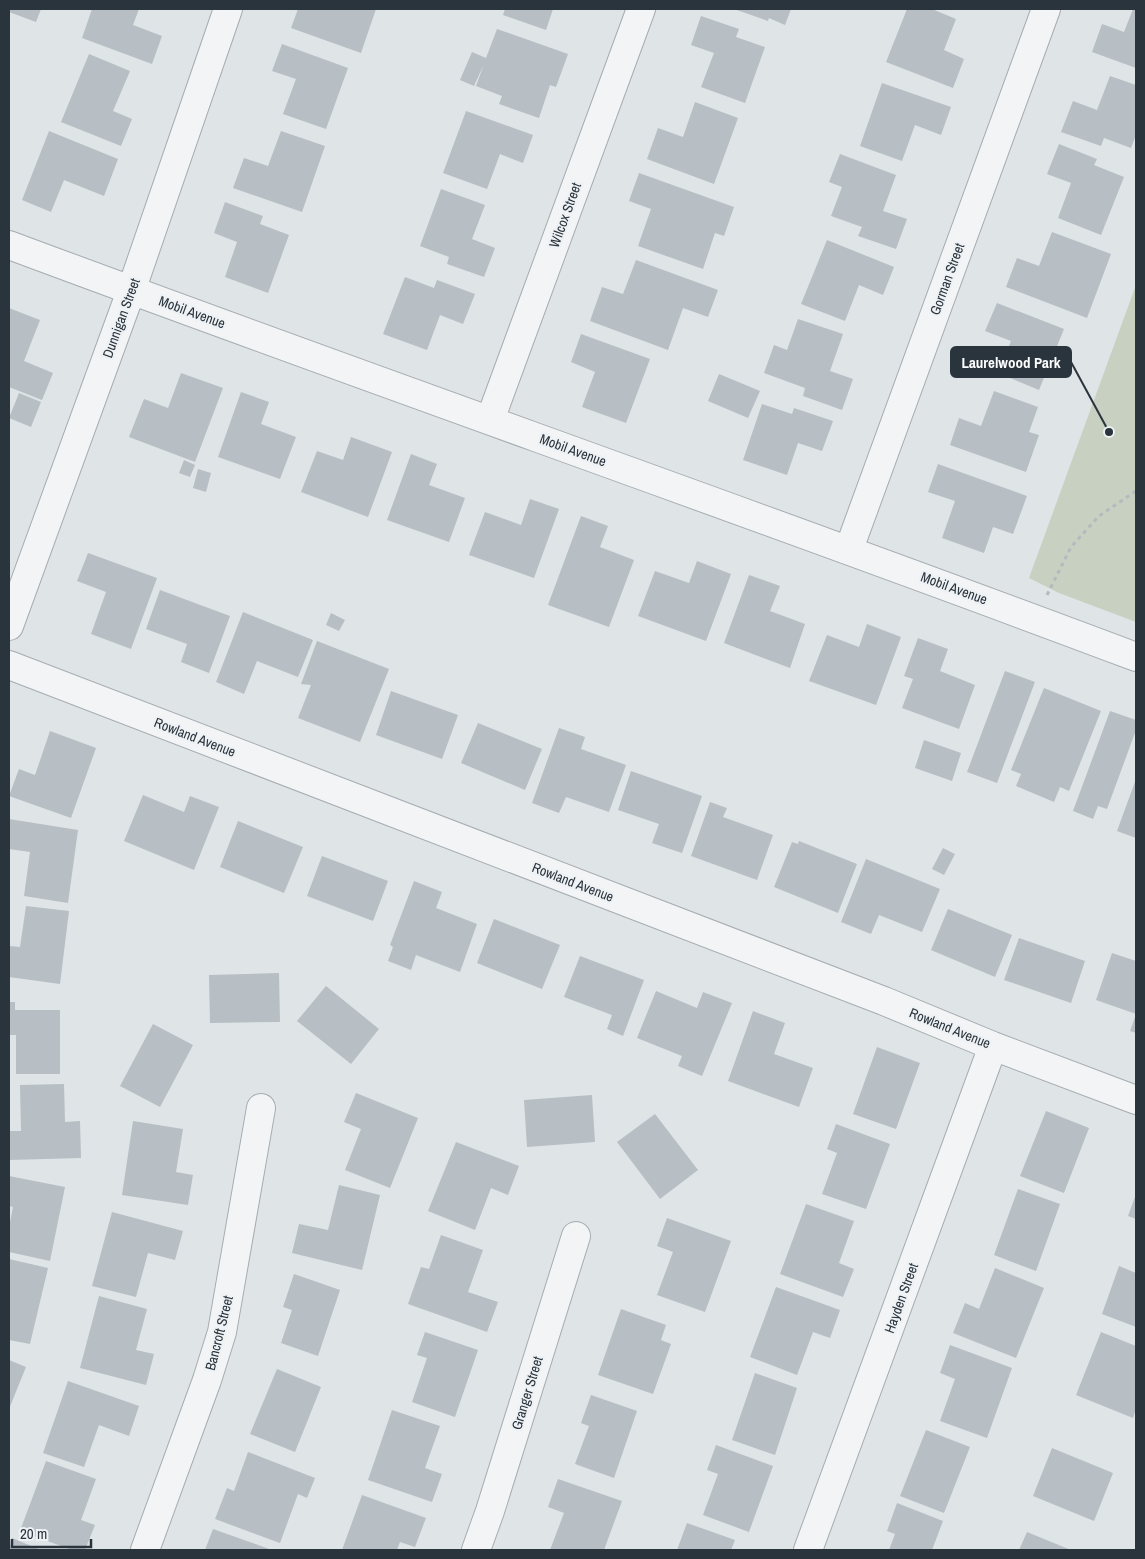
<svg xmlns="http://www.w3.org/2000/svg" width="1145" height="1559" font-family="'Archivo Narrow',sans-serif">
<style>
.green{fill:#c8d0c1}
.building{fill:#b7bec4}
.lines{fill:none;stroke-linecap:round;stroke-linejoin:round}
.minor-casing{stroke:#a5acb1;stroke-width:30}
.path{stroke:#b6babe;stroke-width:3;stroke-dasharray:4 4;stroke-linecap:butt}
.minor{stroke:#f2f4f6;stroke-width:28}
.labels{text-anchor:middle;dominant-baseline:central;stroke-width:4.5;stroke-linejoin:round;paint-order:stroke}
.street-label{font-size:14px;fill:#2a343d;stroke:#eff2f5}
.leader{fill:none;stroke:#2a343d;stroke-width:2}
.callout-dot{fill:#2a343d;stroke:#eff2f5;stroke-width:2}
.callout{fill:#2a343d;stroke:#2a343d;stroke-width:2}
.callout-label{font-size:15px;text-anchor:middle;font-weight:bold;fill:#fff}
</style>
<rect width="100%" height="100%" fill="#dfe4e7"/>
<path class="green" d="M1136 285V622L1059 593 1029 578Z"/>
<path class="building" d="M9 9H41L36 22 9 12Z
M92 9H139L133 25 162 36 152 64 82 38Z
M298 9H376L361 53 291 28Z
M505 9H553L546 30 503 15Z
M734 9H791L785 25 769 18 768 21Z
M907 9H932L956 19 944 50 964 59 953 88 886 62Z
M1133 9H1136V68L1092 52 1102 24 1124 32Z
M701 16 739 29 736 37 765 47 745 103 701 87 714 53 691 45Z
M497 29 568 54 556 87 550 85 539 118 499 104 502 96 476 86 484 64 474 86 460 80 472 52 486 58Z
M282 44 348 68 326 129 283 114 296 79 272 71Z
M89 54 130 71 113 111 132 119 121 146 61 122Z
M1110 76 1136 85V135L1131 148 1104 138 1101 146 1061 132 1073 101 1097 110Z
M882 83 951 107 941 135 915 125 902 161 860 146Z
M695 102 738 118 714 184 647 159 658 128 683 137Z
M466 111 533 135 523 163 500 154 487 189 443 173Z
M49 131 118 159 104 196 64 180 51 212 22 200Z
M281 131 325 146 302 212 233 188 244 158 268 166Z
M1059 144 1097 159 1094 165 1124 177 1101 235 1058 218 1071 183 1047 174Z
M840 154 896 175 883 211 907 219 896 249 858 236 862 227 831 216 842 187 829 182Z
M639 173 734 207 724 236 715 233 703 269 638 246 651 209 629 201Z
M441 189 485 205 472 239 495 248 484 277 447 264 449 257 420 246Z
M225 202 263 216 260 224 289 235 268 293 225 277 237 242 214 233Z
M1052 232 1111 254 1087 318 1006 287 1017 258 1039 266Z
M827 240 894 267 883 295 859 285 845 321 801 304Z
M636 260 718 290 708 317 683 308 668 350 590 321 602 287 623 294Z
M405 277 434 288 437 280 475 294 463 324 440 315 427 350 383 334Z
M997 303 1064 329 1039 390 998 373 1011 341 985 331Z
M9 308 40 320 24 361 53 373 42 400 9 387Z
M798 319 843 334 830 371 853 379 842 410 803 396 805 388 764 373 774 345 787 350Z
M581 334 650 359 626 423 582 407 595 372 571 362Z
M181 373 223 388 195 462 129 437 144 399 168 408Z
M719 374 760 391 748 418 708 401Z
M994 391 1038 407 1029 432 1039 435 1026 472 950 445 959 418 981 426Z
M241 392 269 402 261 424 296 437 280 479 218 457Z
M19 393 41 402 31 427 9 418Z
M762 404 792 414 794 408 833 421 822 451 798 443 787 475 743 460Z
M351 437 392 452 368 517 301 492 317 451 343 460Z
M411 454 437 464 429 485 465 498 449 542 387 520Z
M184 460 195 465 190 477 179 473Z
M938 464 1027 496 1013 534 993 527 984 553 942 538 955 501 928 492Z
M198 469 211 473 206 492 193 488Z
M530 499 559 509 534 578 469 555 485 512 521 525Z
M581 516 608 526 600 547 634 560 609 627 548 605Z
M88 553 157 578 131 649 91 634 106 592 77 581Z
M697 561 731 574 706 641 638 616 655 571 689 583Z
M749 575 780 586 770 611 805 624 790 668 724 643Z
M160 590 230 616 209 673 181 662 187 644 146 629Z
M243 612 313 640 298 677 257 661 244 694 216 682Z
M331 613 345 620 339 631 326 625Z
M867 624 901 637 876 705 809 681 827 635 859 647Z
M918 638 948 649 940 671 975 685 959 729 902 708 913 679 904 676Z
M317 641 389 669 360 742 298 718 311 685 301 684Z
M1005 671 1035 682 997 783 967 772Z
M1044 688 1101 711 1069 791 1060 787 1054 802 1016 786 1021 774 1011 770Z
M391 691 458 715 442 759 376 735Z
M1110 711 1136 720V730L1107 809 1098 806 1093 819 1073 811Z
M478 723 542 749 525 790 461 763Z
M559 728 585 737 581 749 626 765 609 812 566 797 559 813 532 803Z
M50 731 96 748 71 818 9 796 19 769 35 775Z
M924 740 961 753 952 781 915 768Z
M631 771 702 796 682 853 652 843 659 824 618 810Z
M1136 779V838L1117 831Z
M143 795 184 812 190 796 219 807 194 870 124 841Z
M710 802 727 808 723 817 773 835 757 880 691 856Z
M9 819 78 830 68 903 24 896 30 852 9 849Z
M238 821 303 847 284 893 220 867Z
M799 841 857 864 838 913 774 887 792 842 798 844Z
M943 848 955 854 944 875 932 869Z
M322 856 388 881 373 921 307 896Z
M866 859 940 889 922 932 879 915 871 934 841 922Z
M414 881 442 892 436 908 477 924 460 972 416 955 411 970 388 961 393 947 390 945Z
M26 906 69 911 60 984 9 977V946L20 947Z
M948 909 1012 935 995 977 931 950Z
M494 919 560 945 542 989 477 963Z
M1019 938 1085 961 1071 1003 1004 980Z
M1112 953 1136 961V1033L1130 1031 1136 1014 1096 1000Z
M580 956 644 980 623 1036 607 1029 612 1015 564 997Z
M279 973 280 1022 210 1023 209 975Z
M326 986 379 1029 351 1064 297 1021Z
M656 991 697 1008 703 992 732 1003 702 1076 678 1066 682 1056 637 1038Z
M9 1002H15V1010H60V1074H16V1035H9Z
M753 1011 785 1023 774 1054 813 1068 799 1107 728 1081Z
M153 1024 193 1045 160 1107 120 1086Z
M877 1047 920 1063 896 1129 853 1114Z
M64 1084 65 1122 80 1121 81 1158 9 1160V1131H21L20 1085Z
M356 1093 418 1118 390 1188 345 1170 361 1129 344 1122Z
M592 1095 595 1142 527 1147 524 1100Z
M1046 1111 1089 1128 1064 1193 1020 1176Z
M655 1114 698 1170 660 1199 617 1142Z
M133 1121 183 1129 176 1172 193 1175 188 1205 122 1195Z
M836 1124 890 1144 866 1209 822 1194 837 1153 827 1149Z
M456 1142 519 1166 508 1195 491 1188 475 1230 428 1211Z
M9 1176 65 1187 50 1261 9 1252V1221L10 1222 13 1207 9 1206Z
M339 1185 380 1195 362 1270 292 1253 299 1224 328 1230Z
M1018 1189 1060 1204 1036 1271 994 1255Z
M1136 1194V1219L1128 1216Z
M806 1204 854 1221 839 1263 854 1269 843 1297 780 1274Z
M112 1212 183 1231 175 1260 148 1253 136 1297 92 1286Z
M667 1218 731 1241 705 1312 657 1295 673 1252 657 1246Z
M441 1235 483 1250 468 1292 498 1302 487 1332 408 1304 421 1267 429 1269Z
M9 1259 48 1268 30 1344 9 1340Z
M1119 1266 1136 1273V1327L1102 1314Z
M995 1268 1044 1288 1016 1358 953 1333 965 1303 979 1309Z
M294 1274 340 1290 318 1356 281 1343 292 1310 283 1307Z
M776 1287 840 1310 830 1338 813 1332 797 1375 750 1357Z
M99 1296 147 1309 136 1350 154 1354 146 1385 80 1368Z
M621 1309 666 1325 661 1340 671 1344 653 1394 598 1375Z
M425 1332 478 1350 455 1417 412 1402 427 1358 417 1355Z
M1101 1332 1136 1346V1409L1133 1418 1076 1395Z
M950 1345 1012 1368 987 1438 940 1421 955 1379 940 1373Z
M9 1360 26 1367 9 1409Z
M277 1369 321 1387 295 1452 250 1434Z
M755 1373 797 1388 775 1455 732 1440Z
M68 1381 139 1406 129 1436 99 1425 84 1467 43 1453Z
M591 1395 637 1411 614 1478 575 1464 589 1426 581 1423Z
M392 1410 440 1426 425 1468 442 1474 432 1502 368 1480Z
M926 1430 970 1447 944 1513 900 1496Z
M716 1445 773 1466 749 1532 703 1515 718 1474 707 1470Z
M1052 1448 1113 1473 1094 1521 1033 1496Z
M248 1452 315 1478 307 1498 298 1494 280 1543 215 1519 227 1488 234 1491Z
M46 1461 96 1479 81 1520 95 1525 85 1550H72L20 1531Z
M558 1479 622 1501 604 1550H550L564 1513 548 1507Z
M362 1495 426 1518 415 1547 400 1542 397 1550H342Z
M897 1503 943 1521 932 1550H889L895 1534 887 1531Z
M687 1523 735 1540 731 1550H677Z
M213 1529 272 1550H205Z
M1027 1532 1071 1550H1019Z
M12 1538 41 1550H9Z"/>
<g class="lines">
<g class="minor-casing">
<path id="minor" d="M9 245C384 385 762 516 1136 657
M490 420 641 9
M849 549 1046 9
M9 626 131 291 228 9
M9 665 884 1001 993 1046 1136 1100
M145 1550 207 1380 222 1332 261 1108
M476 1550 490 1511 576 1236
M808 1550 993 1046"/>
</g>
<path class="path" d="M1047 595 1071 547 1099 516 1136 491"/>
<use href="#minor" class="minor"/>
</g>
<g class="labels">
<g class="street-label">
<text transform="translate(565 215) rotate(-70)">Wilcox Street</text>
<text transform="translate(947 279) rotate(-70)">Gorman Street</text>
<text transform="translate(192 312) rotate(20)">Mobil Avenue</text>
<text transform="translate(121 318) rotate(-70)">Dunnigan Street</text>
<text transform="translate(573 450) rotate(20)">Mobil Avenue</text>
<text transform="translate(954 588) rotate(20)">Mobil Avenue</text>
<text transform="translate(195 737) rotate(21)">Rowland Avenue</text>
<text transform="translate(573 882) rotate(21)">Rowland Avenue</text>
<text transform="translate(950 1028) rotate(22)">Rowland Avenue</text>
<text transform="translate(901 1298) rotate(-70)">Hayden Street</text>
<text transform="translate(219 1333) rotate(-76)">Bancroft Street</text>
<text transform="translate(527 1393) rotate(-73)">Granger Street</text>
</g>
</g>
<path class="leader" d="M1109 432L1071 362"/>
<circle class="callout-dot" cx="1109" cy="432" r="5"/>
<rect class="callout" x="951" y="347" width="120" height="30" rx="5"/>
<g class="callout-label">
<text x="1011" y="368">Laurelwood Park</text>
</g>
<rect width="1145" height="1559" fill="none" stroke="#2a343d" stroke-width="20"/>
<path d="M12 1539v8h79v-8" fill="none" stroke="#2a343d" stroke-width="2.5"/>
<text x="20" y="1539" font-size="15" fill="#2a343d" stroke="#eff2f5" stroke-width="4" paint-order="stroke">20 m</text>
</svg>
